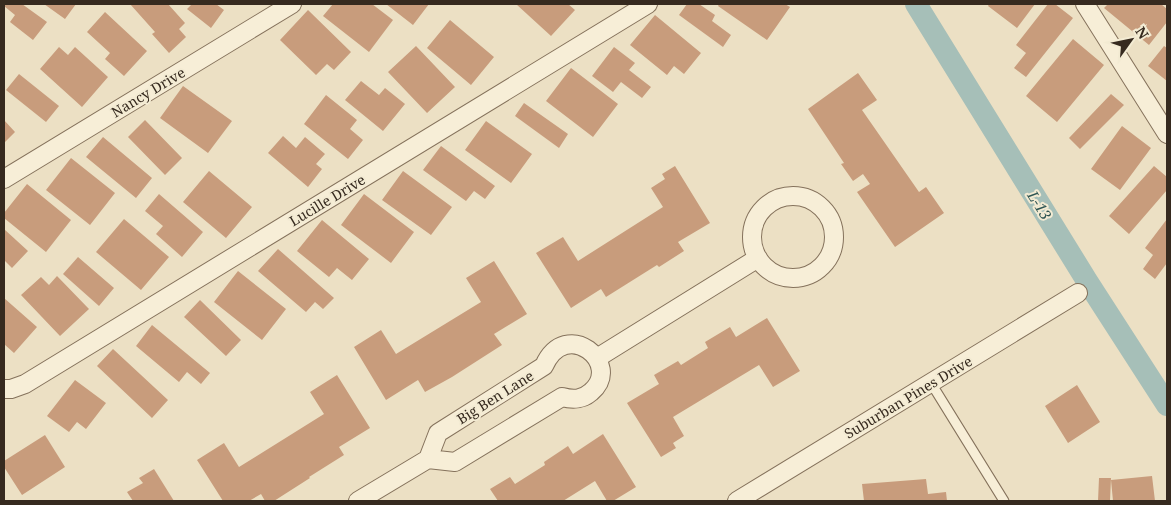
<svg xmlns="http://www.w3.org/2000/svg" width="1171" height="505" font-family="'Noto Serif',serif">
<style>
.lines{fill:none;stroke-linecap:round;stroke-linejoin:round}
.canal{stroke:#a6bfb8;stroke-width:22}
.building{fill:#c89c7c}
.service-casing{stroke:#85725c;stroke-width:11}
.minor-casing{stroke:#85725c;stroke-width:20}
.service{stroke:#f7eed7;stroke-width:9}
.minor{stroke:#f7eed7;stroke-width:18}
.labels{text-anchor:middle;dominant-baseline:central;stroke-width:4;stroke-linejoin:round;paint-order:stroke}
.street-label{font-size:14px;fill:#362a1f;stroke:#f3ebd3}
.water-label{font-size:15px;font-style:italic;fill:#2f5553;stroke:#f3ebd3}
</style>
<rect width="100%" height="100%" fill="#ece0c4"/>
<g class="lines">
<path class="canal" d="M916 4 1087 281 1167 405"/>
</g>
<path class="building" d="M4 4H22L47 22 33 40 10 22 15 15 4 6Z
M44 4H76L65 19Z
M130 4H168L185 23 179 29 186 37 169 53 152 34 155 32Z
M192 4H216L224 10 211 28 187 9Z
M333 4H372L393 20 369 52 323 16Z
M386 4H429L413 25Z
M516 4H568L575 10 551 36Z
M687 4H699L715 15 712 21 731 35 723 47 679 15Z
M719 4H785L790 7 767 40 718 6Z
M989 4H1035L1017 28 988 6Z
M1048 4H1055L1073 18 1026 77 1014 68 1026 53 1016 45Z
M1108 4H1161L1167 9V22L1149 45 1104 8Z
M308 10 351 52 334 70 327 64 316 75 280 40Z
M105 12 147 51 124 76 105 59 110 53 87 32Z
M655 15 701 53 684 74 674 66 667 75 630 45Z
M450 20 494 57 471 85 427 48Z
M1073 39 1104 65 1057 122 1026 96Z
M416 46 455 87 427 113 388 72Z
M1164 46 1167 48V81L1148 66Z
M59 47 68 55 75 47 108 77 82 107 40 69Z
M614 47 635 63 629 70 651 87 642 98 621 82 613 92 592 76Z
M571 68 618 104 593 137 546 101Z
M858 73 877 100 862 110 919 192 926 187 944 213 895 247 857 192 870 184 863 174 853 181 841 164 844 163 808 109Z
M19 74 59 106 46 122 6 90Z
M361 81 379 95 385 88 405 104 383 131 345 100Z
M183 86 232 121 208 153 160 118Z
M1111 94 1124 105 1080 149 1069 138Z
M326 95 357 120 350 129 363 140 348 159 304 124Z
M524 103 568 134 559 148 515 116Z
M4 120 15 132 4 143Z
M145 120 182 158 165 175 128 137Z
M486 121 532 154 511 183 465 150Z
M1122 126 1151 148 1120 190 1091 169Z
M283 136 296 148 305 137 325 154 316 164 322 169 308 187 268 153Z
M103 137 152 178 136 198 86 157Z
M441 146 495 186 485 199 474 191 466 201 423 170Z
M71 158 115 193 90 225 46 190Z
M675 166 710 223 678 242 684 251 659 267 657 265 606 297 601 289 571 308 536 253 563 237 578 261 663 207 651 188 665 179 662 174Z
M1154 166 1167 177V190L1129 234 1109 216Z
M209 171 252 207 226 238 183 202Z
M403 171 452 207 431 235 382 200Z
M27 184 71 220 46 252 4 218V213Z
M159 194 203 232 182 257 156 234 163 226 145 211Z
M364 194 414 232 391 263 341 225Z
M124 219 169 257 141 290 96 252Z
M1167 219V263L1155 279 1143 269 1153 255 1145 248Z
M322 220 369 259 352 280 337 268 329 277 297 251Z
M4 229 28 251 12 268 4 260Z
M278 249 334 298 323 309 315 302 306 312 258 271Z
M78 257 114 288 99 306 63 274Z
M494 261 527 314 494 334 502 345 452 377 425 392 418 380 386 400 354 347 381 330 396 354 481 302 466 278Z
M238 271 286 309 262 340 214 302Z
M57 276 89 309 60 336 21 295 41 277 49 285Z
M4 298 37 327 14 353 4 344Z
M200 300 241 340 226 356 184 317Z
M767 318 800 371 773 387 759 365 673 417 684 436 673 443 676 448 661 457 627 403 659 384 654 375 678 361 681 365 708 348 705 342 730 327 736 337Z
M152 325 210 373 201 384 187 372 179 382 136 346Z
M113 349 168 400 152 418 97 366Z
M337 375 370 428 339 447 344 455 309 477 310 478 274 501H265L261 494 249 501H223L197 460 224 443 239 467 324 414 310 392Z
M75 380 106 403 86 429 77 422 69 432 47 416Z
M1077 385 1100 422 1068 443 1045 406Z
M603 434 636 487 613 501H607L595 481 563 501H498L490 489 510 477 515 484 545 465 544 462 568 446 573 454Z
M45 435 65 467 22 495 4 467V461Z
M154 469 174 501H133L127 492 143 483 139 478Z
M1152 476 1155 501H1113L1111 480Z
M1099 478H1111L1110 501H1098Z
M926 479 928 494 946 492 947 501H864L862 484Z"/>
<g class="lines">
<g class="service-casing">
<path id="service" d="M931 383 1004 501"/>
</g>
<g class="minor-casing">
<path id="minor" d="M1085 4 1167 134
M4 179 292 4
M752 237a41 41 0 1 1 82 0a41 41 0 1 1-82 0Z
M597 358 758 258
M4 389H11L25 384 648 4
M358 501 428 459 455 462 562 397C573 400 582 400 591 392 624 364 566 316 544 366L438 433 428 459
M737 501 1078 293"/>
</g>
<use href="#service" class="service"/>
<use href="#minor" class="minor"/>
</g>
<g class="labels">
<g class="street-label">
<text transform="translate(148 92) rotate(-31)">Nancy Drive</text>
<text transform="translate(327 200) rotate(-31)">Lucille Drive</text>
<text transform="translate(495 397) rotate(-32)">Big Ben Lane</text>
<text transform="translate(908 397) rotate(-31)">Suburban Pines Drive</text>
</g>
<g class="water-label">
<text transform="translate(1040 205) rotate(58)">L-13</text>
</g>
</g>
<rect width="1171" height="505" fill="none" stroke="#362a1f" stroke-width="10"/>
<g transform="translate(1131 40) rotate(57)" stroke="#f3ebd3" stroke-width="4" paint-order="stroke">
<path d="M0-4L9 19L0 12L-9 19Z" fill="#362a1f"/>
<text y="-8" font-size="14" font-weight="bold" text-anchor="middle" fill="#362a1f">N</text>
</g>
</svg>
